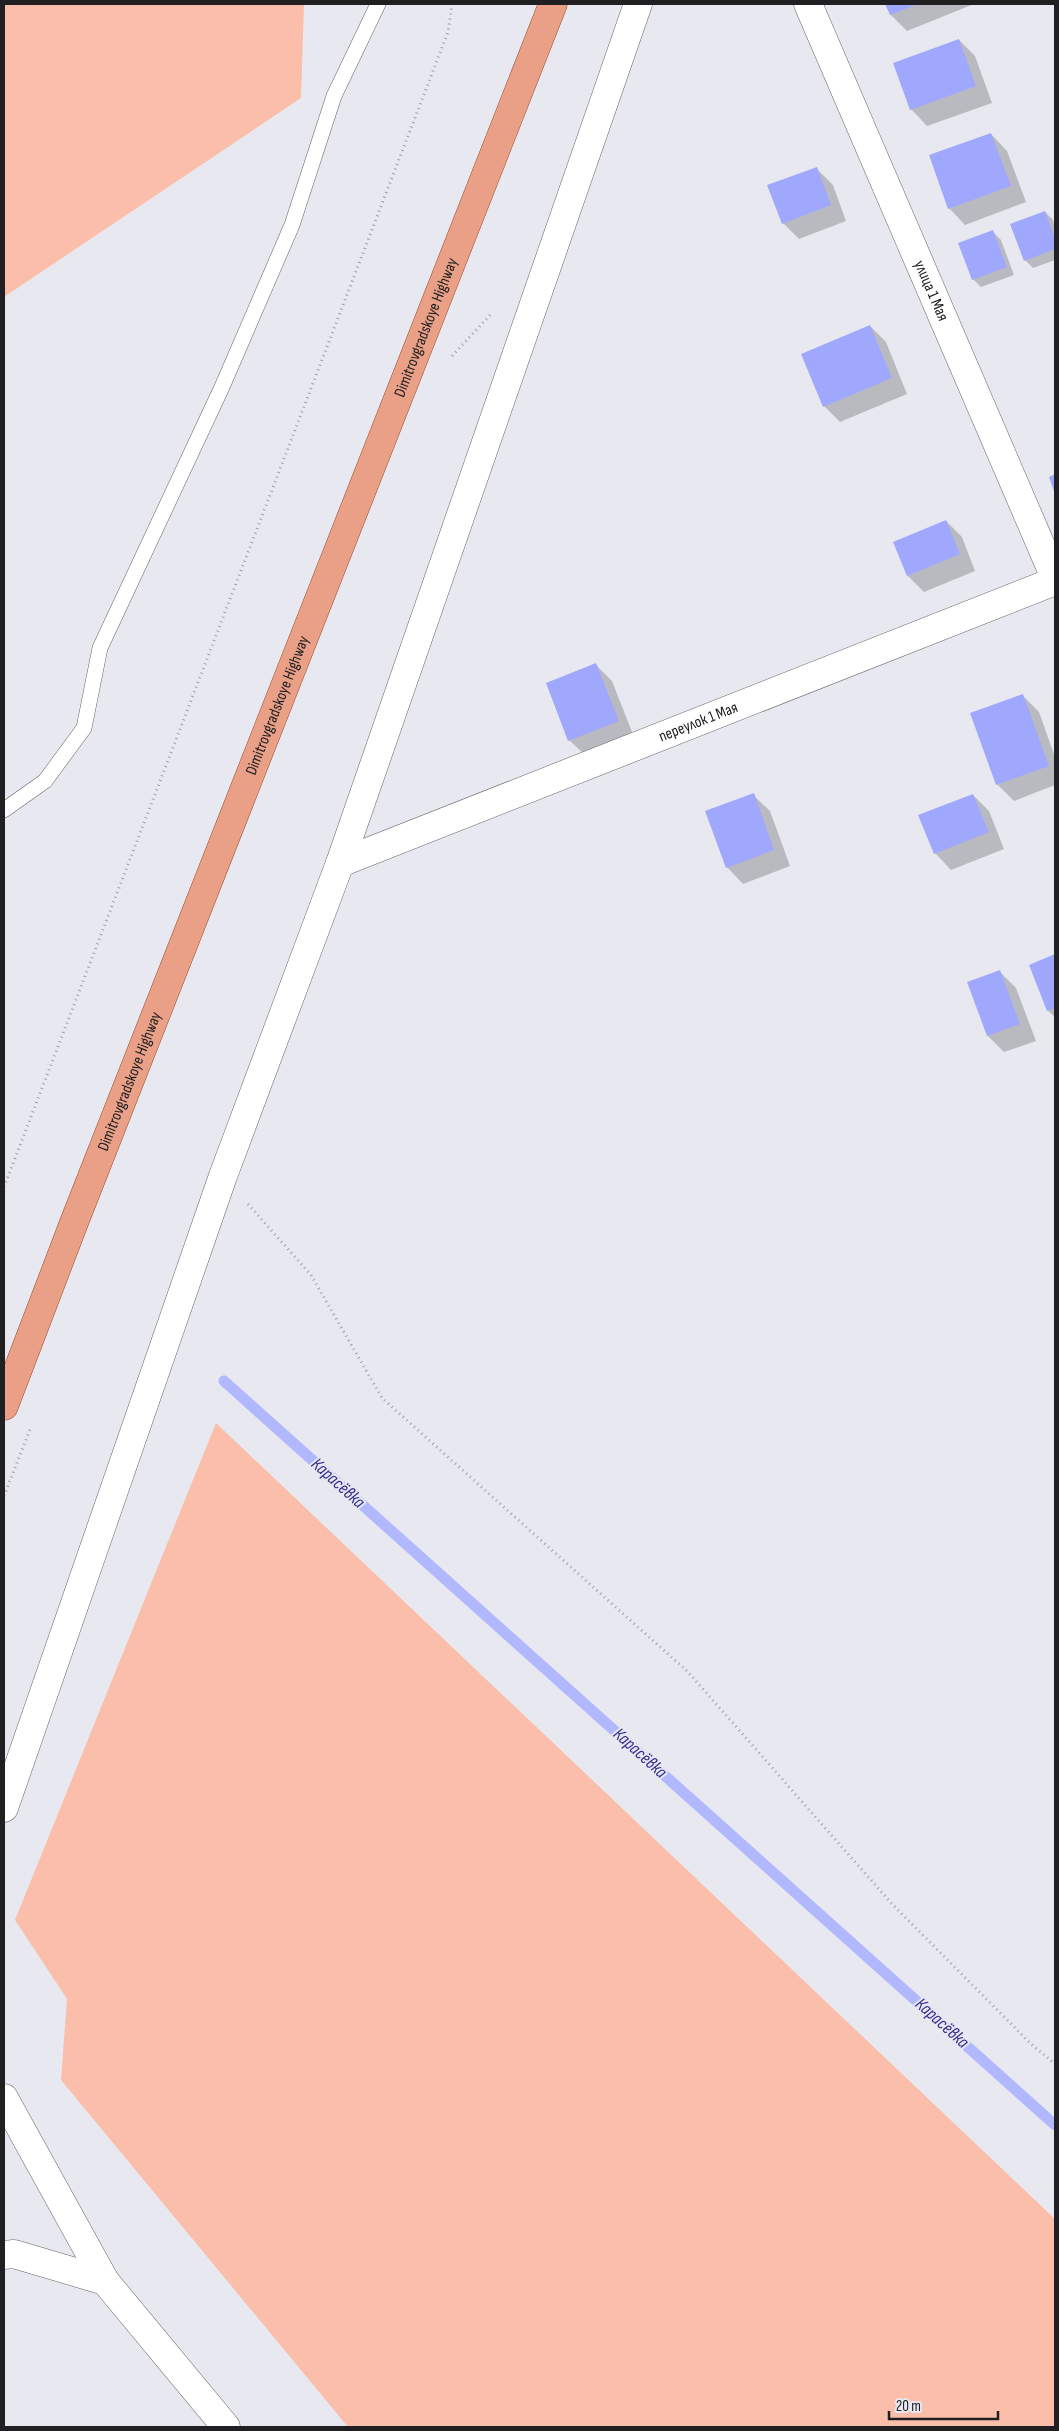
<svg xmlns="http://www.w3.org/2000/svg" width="1059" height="2431" font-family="'Sofia Sans Condensed',sans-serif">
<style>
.green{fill:#fabeaa}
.shadow{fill:#0003}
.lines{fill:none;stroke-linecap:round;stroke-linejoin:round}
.stream{stroke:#b1b8fe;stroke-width:11}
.building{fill:#a0a8fe}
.service-casing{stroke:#63646a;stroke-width:16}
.minor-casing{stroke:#63646a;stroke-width:29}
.primary-casing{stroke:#9a4a2f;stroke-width:29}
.path{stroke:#9f9fa5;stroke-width:3;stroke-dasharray:1 4;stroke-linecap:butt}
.service{stroke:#fff;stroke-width:15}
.minor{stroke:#fff;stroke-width:28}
.primary{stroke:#e9a086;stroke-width:28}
.labels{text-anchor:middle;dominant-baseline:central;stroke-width:4;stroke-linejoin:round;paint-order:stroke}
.street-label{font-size:16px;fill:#202023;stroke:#e8e9f0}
.water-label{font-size:18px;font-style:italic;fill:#352e8f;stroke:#e8e9f0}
</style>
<rect width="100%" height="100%" fill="#e8e9f0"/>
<path class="green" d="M4 4H304L301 98 4 297Z
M216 1423 1055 2219V2427H348L61 2080 67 1999 15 1920Z"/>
<path class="shadow" d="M886 4H974L907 31 891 15Z
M959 40 975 56 992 103 927 126 911 109Z
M991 134 1007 151 1026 202 965 225 949 208Z
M817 169 833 185 846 221 799 239 783 223Z
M1045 212 1053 220 1055 228V260L1033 268 1025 260Z
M993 232 1001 240 1014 275 981 287 973 279Z
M870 326 886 342 907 394 840 422 824 406Z
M946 521 962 537 975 571 924 592 908 576Z
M596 665 612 681 634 737 586 756 569 740Z
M1022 695 1039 712 1055 757V785L1014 801 997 784Z
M753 795 770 811 790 866 743 884 727 867Z
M973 795 989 811 1004 849 951 870 935 853Z
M1055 956V1017L1048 1011 1031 965Z
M1000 972 1016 988 1036 1041 1004 1052 988 1036 969 983Z"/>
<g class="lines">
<path class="stream" d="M224 1381 1055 2125"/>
</g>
<path class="building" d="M885 4H918L890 15Z
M959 39 976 86 910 110 893 63Z
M991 133 1011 186 948 209 929 155Z
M817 167 831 205 782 224 767 185Z
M1045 211 1055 239V249L1024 261 1010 224Z
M993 230 1007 267 972 280 958 243Z
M870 325 892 378 823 407 801 354Z
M1055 474V494L1049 477Z
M946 520 960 554 907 576 893 542Z
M596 663 619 721 568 741 546 683Z
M1023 694 1049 766 996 785 970 713Z
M754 793 774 850 726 868 705 811Z
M973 794 989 832 934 854 918 815Z
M1055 954V1008L1047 1011 1029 965Z
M1000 970 1020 1024 987 1036 967 982Z"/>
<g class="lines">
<g class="service-casing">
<path id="service" d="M4 810 45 781 84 728 100 648 222 387 292 225 334 96 378 4"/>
</g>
<g class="minor-casing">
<g id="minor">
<path id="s1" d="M808 4 1055 578"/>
<path id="s2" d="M340 863 1055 581"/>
<path d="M4 1808 223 1176 340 863 638 4"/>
<path d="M4 2098 105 2281 226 2427"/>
<path d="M4 2255 14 2254 105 2281"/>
</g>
</g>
<g class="primary-casing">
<g id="primary">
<path id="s3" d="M4 1406 75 1220 553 4"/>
</g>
</g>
<path class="path" d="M452 356 492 313
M4 1187 448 32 452 4
M248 1204 311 1275 382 1398 687 1671 893 1905 1031 2044 1055 2064
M4 1496 31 1427"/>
<use href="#service" class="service"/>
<use href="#minor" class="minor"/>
<use href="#primary" class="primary"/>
</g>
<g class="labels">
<g class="street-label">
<text stroke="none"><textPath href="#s1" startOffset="312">улица 1 Мая</textPath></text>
<text stroke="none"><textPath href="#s3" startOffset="1158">Dimitrovgradskoye Highway</textPath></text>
<text stroke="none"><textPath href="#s3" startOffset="752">Dimitrovgradskoye Highway</textPath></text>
<text stroke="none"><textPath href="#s2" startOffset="385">переулок 1 Мая</textPath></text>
<text stroke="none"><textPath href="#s3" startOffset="348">Dimitrovgradskoye Highway</textPath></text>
</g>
<g class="water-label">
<text transform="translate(338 1483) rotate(42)">Карасёвка</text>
<text transform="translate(640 1753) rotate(42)">Карасёвка</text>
<text transform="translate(942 2023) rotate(42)">Карасёвка</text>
</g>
</g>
<rect width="1059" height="2431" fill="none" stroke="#202023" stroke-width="10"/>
<path d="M889 2411v8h109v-8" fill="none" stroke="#202023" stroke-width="2.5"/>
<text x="896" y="2411" font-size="15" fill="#202023" stroke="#e8e9f0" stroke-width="4" paint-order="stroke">20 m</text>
</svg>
